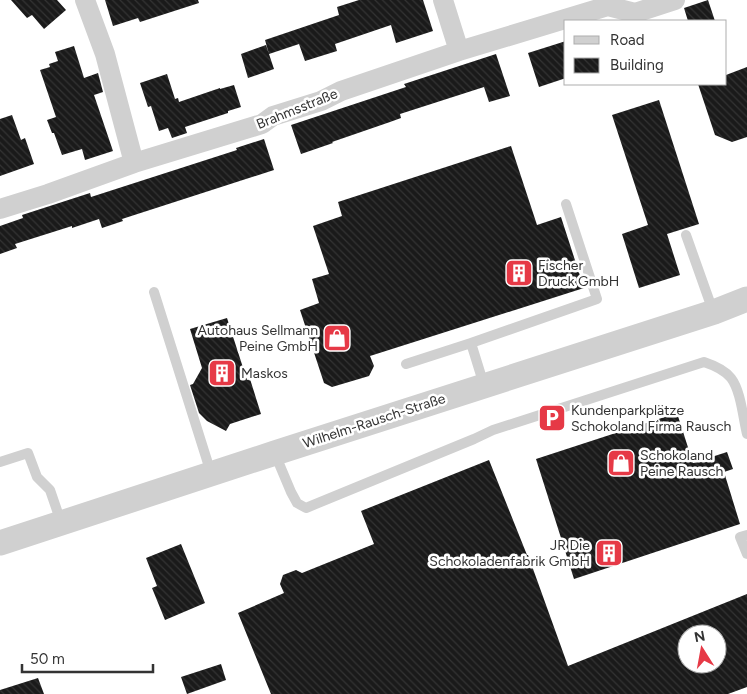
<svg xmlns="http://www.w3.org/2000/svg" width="747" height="694" font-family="Figtree,sans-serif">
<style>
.building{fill:url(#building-back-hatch);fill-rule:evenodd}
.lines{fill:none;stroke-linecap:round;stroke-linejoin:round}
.service{stroke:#d0d0d0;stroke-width:10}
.minor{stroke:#d0d0d0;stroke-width:20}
.tertiary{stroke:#d0d0d0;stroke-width:25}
.labels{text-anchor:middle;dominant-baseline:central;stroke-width:5;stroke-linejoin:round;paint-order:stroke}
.street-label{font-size:14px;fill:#333;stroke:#fff}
.poi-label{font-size:14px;fill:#333;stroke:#fff;text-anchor:start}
</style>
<defs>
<pattern id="building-back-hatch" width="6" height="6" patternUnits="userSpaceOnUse" patternTransform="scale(1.25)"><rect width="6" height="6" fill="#1a1a1a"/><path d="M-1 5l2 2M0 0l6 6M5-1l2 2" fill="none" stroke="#333"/></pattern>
</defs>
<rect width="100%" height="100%" fill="#fff"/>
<path class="building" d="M11 0H57L66 10 44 29 32 15 27 18Z
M105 0H198L199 3 140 22 138 18 113 26Z
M359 0H423L433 31 396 43 391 25 335 44 337 51 305 61 299 44 269 54 265 40 339 15 337 7Z
M708 0 715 21H688L684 8Z
M566 41V78L539 87 528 53Z
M266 45 274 69 248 78 241 54Z
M74 46 84 78 98 73 103 92 94 95 113 151 85 160 82 149 62 155 54 133H52L47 120 56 117 40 70 50 67 49 64 58 61 55 52Z
M496 54 510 96 489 102 484 87 400 114 401 118 390 122 332 142 333 143 301 154 291 125 406 87 404 84Z
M747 67V137L732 142 715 135 698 84H726V75Z
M167 74 175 99 178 98 179 102 220 88V89L234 85 241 107 228 111V113L185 127 187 133 172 138 168 128 159 131 151 106 148 107 140 83Z
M659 100 699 224 667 234 680 275 639 288 622 234 648 225 612 115Z
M12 115 21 140 25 138 34 164 0 176V119Z
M264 139 274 170 122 219 123 221 102 228 99 219 72 228V226L15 244 17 248 0 254V226L23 218 22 215 90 193 91 197 237 150 236 148Z
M511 146 537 225 561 217 584 288 370 356 374 366 369 376 332 387 324 383 300 310 319 303 312 279 329 274 313 226 342 216 338 202Z
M227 318 247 380 250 379 261 414 230 424 226 431 207 421 199 413 190 385 193 384 202 368 190 329Z
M677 413 693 463 727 452 733 469 724 472 740 524 574 579 536 459Z
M489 460 527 555H528L568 666 747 594V687L728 694H271L238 613 284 593 280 584 283 575 296 570 302 573 374 544 361 511ZM687 634H717V664H687Z
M181 544 205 603 165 620 152 588 157 586 146 558Z
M221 664 226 680 187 694 181 677Z
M38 678 44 694H0V690Z"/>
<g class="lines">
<path class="service" d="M686 235 713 311
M154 292 211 473
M406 364 471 343
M484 385 471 343 597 299 566 204
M275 454 291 492 297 503 306 508 474 439 493 430 704 362C713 365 724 369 731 378 741 391 743 418 747 434
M0 462 28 453 37 477 50 490 61 522
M747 535 740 537 747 554"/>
<path class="minor" d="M85 0 105 54 134 163 262 124 273 116 321 101 341 91 459 51 608 6 635 13 675 0
M443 0 459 51
M0 209 48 194 134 163"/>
<path class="tertiary" d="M0 543 275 453 714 312 747 299"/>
</g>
<defs>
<g id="building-square" transform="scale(1.4375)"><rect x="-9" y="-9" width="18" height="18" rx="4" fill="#e63946" stroke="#fff"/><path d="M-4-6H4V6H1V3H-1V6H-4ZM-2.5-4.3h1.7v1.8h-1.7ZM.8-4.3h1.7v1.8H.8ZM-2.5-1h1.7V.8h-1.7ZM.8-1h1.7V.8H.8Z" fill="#fff"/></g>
<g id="shop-square" transform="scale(1.4375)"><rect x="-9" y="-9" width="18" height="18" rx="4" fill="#e63946" stroke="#fff"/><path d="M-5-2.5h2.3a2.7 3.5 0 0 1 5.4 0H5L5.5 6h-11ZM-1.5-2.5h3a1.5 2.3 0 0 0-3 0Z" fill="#fff"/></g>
<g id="parking-square" transform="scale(1.4375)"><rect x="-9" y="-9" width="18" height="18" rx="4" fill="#e63946" stroke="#fff"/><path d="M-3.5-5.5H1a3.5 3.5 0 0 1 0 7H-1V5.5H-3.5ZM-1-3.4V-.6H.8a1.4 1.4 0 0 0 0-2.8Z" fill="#fff"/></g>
</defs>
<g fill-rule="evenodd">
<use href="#building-square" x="519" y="273"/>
<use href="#shop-square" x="337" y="338"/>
<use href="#building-square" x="222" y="373"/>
<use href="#parking-square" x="552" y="418"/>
<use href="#shop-square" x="621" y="463"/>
<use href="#building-square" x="609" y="553"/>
</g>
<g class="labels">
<g class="street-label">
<text transform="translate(297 109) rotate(-22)">Brahmsstraße</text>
<text transform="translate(374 421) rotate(-18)">Wilhelm-Rausch-Straße</text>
</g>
<g class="poi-label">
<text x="538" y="265">Fischer<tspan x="538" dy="16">Druck GmbH</tspan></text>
<text x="318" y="330" text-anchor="end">Autohaus Sellmann<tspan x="318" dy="16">Peine GmbH</tspan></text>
<text x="241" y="373">Maskos</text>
<text x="571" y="410">Kundenparkplätze<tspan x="571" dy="16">Schokoland Firma Rausch</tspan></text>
<text x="640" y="455">Schokoland<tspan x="640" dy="16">Peine Rausch</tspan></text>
<text x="590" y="545" text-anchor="end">JR Die<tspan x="590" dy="16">Schokoladenfabrik GmbH</tspan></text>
</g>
</g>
<rect x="564" y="20" width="162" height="65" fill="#ffffff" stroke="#adadad"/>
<rect x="574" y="36" width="25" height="8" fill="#d0d0d0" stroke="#adadad"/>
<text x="610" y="45" font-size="15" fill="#333333">Road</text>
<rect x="574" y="58" width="25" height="15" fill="url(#building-back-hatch)" stroke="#adadad"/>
<text x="610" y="70" font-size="15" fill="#333333">Building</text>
<g transform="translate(702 649) rotate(349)"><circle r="24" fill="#ffffff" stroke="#adadad"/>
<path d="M0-4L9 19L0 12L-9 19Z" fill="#e63946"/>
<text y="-8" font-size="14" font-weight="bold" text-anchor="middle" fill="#333333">N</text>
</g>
<path d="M22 664v8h131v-8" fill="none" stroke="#333333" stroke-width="2.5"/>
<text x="30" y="664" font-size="15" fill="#333333" stroke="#ffffff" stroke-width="4" paint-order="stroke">50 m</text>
</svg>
